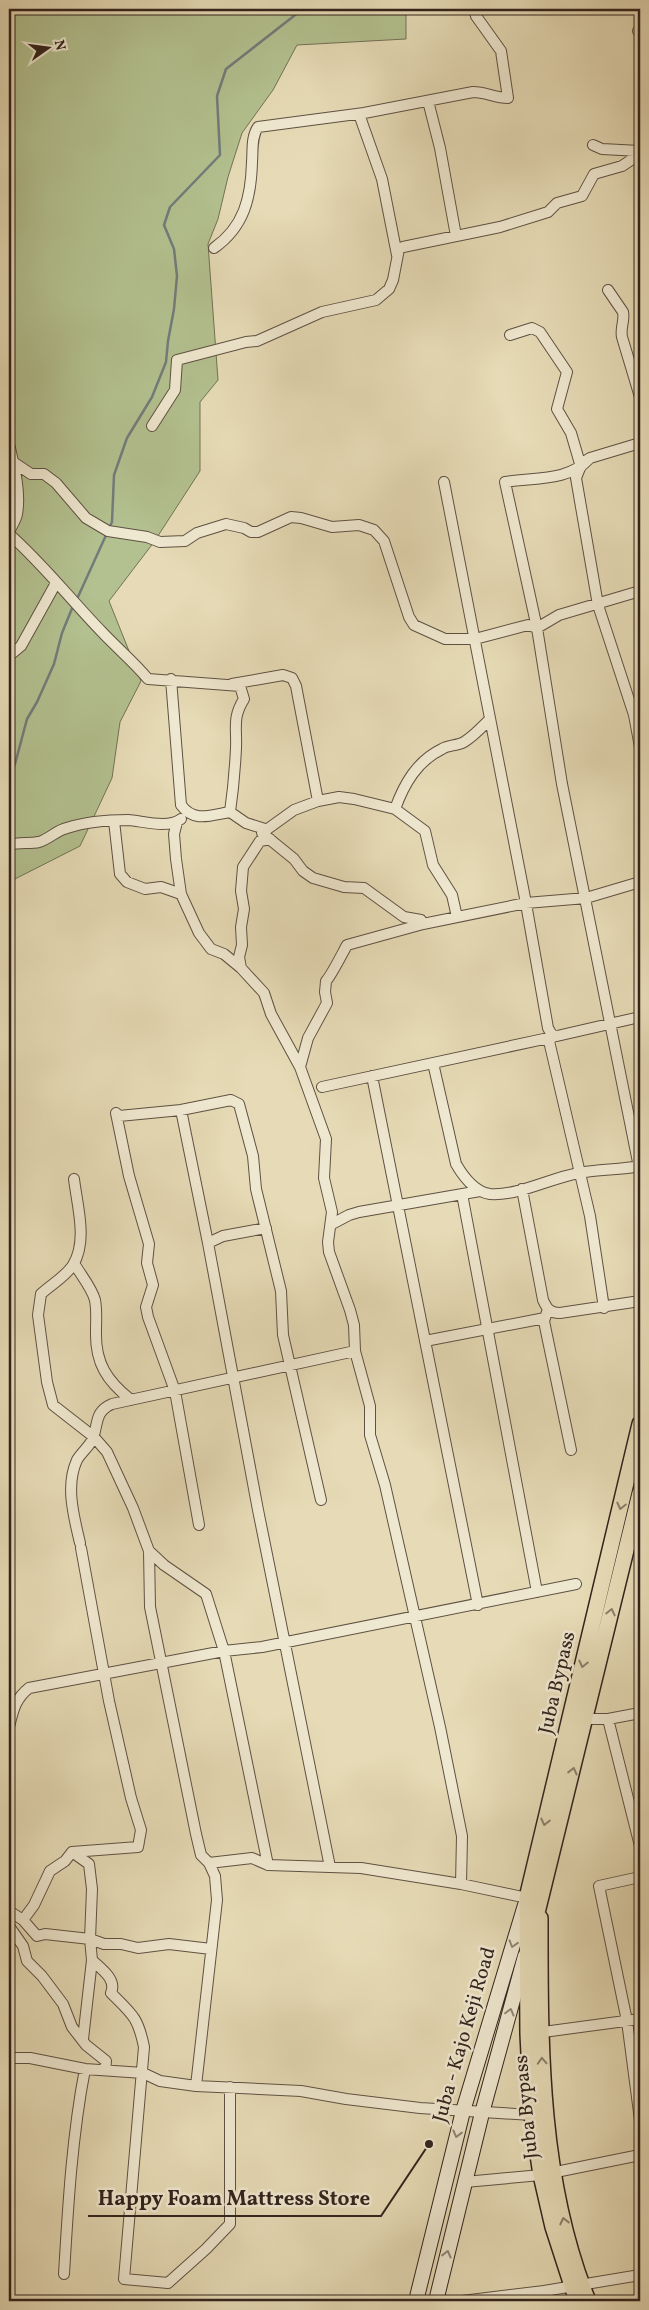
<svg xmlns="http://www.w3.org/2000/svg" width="649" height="2310" font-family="Vollkorn,serif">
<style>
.green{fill:#b3c08f;stroke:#727256}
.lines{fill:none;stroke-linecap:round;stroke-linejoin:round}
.stream{stroke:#727c7b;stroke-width:2.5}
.minor-casing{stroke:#5f5143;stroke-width:12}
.secondary-casing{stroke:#32231d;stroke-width:16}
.primary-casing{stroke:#32231d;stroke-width:18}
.minor{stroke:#efe8d0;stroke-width:10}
.secondary{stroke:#efe8d0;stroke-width:14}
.primary{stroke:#e6dbb6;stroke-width:15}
.oneway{stroke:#8c7f6a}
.oneway2{stroke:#908676}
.labels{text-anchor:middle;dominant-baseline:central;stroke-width:5;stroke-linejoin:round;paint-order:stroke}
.street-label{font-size:20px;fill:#32231d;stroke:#efe8d0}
.leader{fill:none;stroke:#32231d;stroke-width:2}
.callout-dot{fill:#32231d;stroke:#efe8d0;stroke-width:2}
.callout-label{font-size:21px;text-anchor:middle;font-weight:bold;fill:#32231d;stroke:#efe8d0;stroke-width:5;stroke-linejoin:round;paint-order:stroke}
</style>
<rect width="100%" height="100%" fill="#e6dbb6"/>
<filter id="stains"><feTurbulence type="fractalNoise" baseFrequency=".004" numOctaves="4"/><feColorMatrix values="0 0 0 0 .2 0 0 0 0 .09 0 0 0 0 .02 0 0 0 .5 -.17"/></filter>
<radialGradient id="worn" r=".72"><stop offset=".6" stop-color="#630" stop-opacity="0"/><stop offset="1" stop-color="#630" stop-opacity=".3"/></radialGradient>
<path class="green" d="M9 9H406V39L297 45 273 90 242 133 228 177 218 219 208 244 218 380 200 402V471L154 542 109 601 141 681 120 722 112 778 80 846 9 882Z"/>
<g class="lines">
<path class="stream" d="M109 528 112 522 114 475 127 438 152 397 166 362 168 341 174 309 177 276 174 249 164 225 170 207 220 155 217 96 226 69 299 12 300 9
M77 599 107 533
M9 778 15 764 27 719 37 702 54 664 62 633 73 606
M9 948 13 963 9 1023
M9 1576 12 1595 9 1610"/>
<g class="minor-casing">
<path id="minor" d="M638 31H640
M428 101 440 148 456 236
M359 114 382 179 397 255
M593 145 602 149 640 151
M214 248C244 227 251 198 252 162 253 151 251 137 258 127L364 113 473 92C486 92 495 98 508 98L501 51 476 16 474 9
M608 290 623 312C625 320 620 328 622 337L640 397
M510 335 532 328 540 332 567 372 557 409 571 433 581 467
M152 426 175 390 177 360 246 342 257 341 322 312 376 300 389 289 393 280 399 249 403 247 500 227 548 212 557 203 582 196 594 174 622 166 640 154
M640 443 590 458 582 463 576 478 598 605 634 715 640 747
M9 444C14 466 21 492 17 514 16 520 11 527 9 532
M590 458C568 482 535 477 505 482L537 628 562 784 639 1167
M13 462 31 474H44L56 483 86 518 108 531 147 537 160 542 185 541 197 533 226 524 244 528 251 532H258L291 517 301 518 332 527 359 525 374 530 384 541 409 617 414 625 445 639H475L528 625 537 628 559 615 640 591
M444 482 525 898 548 1028 552 1035 557 1036 640 1017
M9 534C43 564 71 600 102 632 117 648 134 662 148 679L240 686 244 699C232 718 237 728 236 748 235 769 233 791 230 812
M9 656 21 646 56 583
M171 679 181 805C194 823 211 815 230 812L246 823 265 829
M232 684 283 675 292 678 296 686 318 801
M395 809C404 784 417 761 442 749 448 745 457 746 464 742 474 736 482 727 490 719
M114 821 120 874 127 882 145 889 161 887 181 894
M177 822 174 834 176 859 181 894 199 933 211 949 224 954 241 968 264 993 271 1014 300 1067 326 1139 324 1178 332 1212 328 1242 329 1252 350 1310 354 1325 355 1351 370 1406V1435L385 1485 440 1727 462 1836 461 1884
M9 845C19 842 29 844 39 842 49 839 57 830 67 828 85 822 108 820 128 820 143 821 168 829 181 819
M423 924 421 920 404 917 364 888 344 887 313 878 303 871 294 859 262 833 294 810 318 801 339 797 354 799 395 809 425 831 433 865 452 895 457 917
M241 968 239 957 242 945 241 927 244 909 241 891 243 867 260 841 270 839
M549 1041 590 1216 604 1308
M433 1063 456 1164C463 1176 474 1192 490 1194 519 1196 550 1178 579 1173 599 1169 620 1170 640 1166
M300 1067 308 1038 327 1003 325 992 326 981C331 976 342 954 347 945L423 924 526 903 586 898 640 882
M372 1076 478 1605
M322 1087 553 1037
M181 1110 208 1243
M74 1179C77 1205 88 1241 73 1265 65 1277 52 1284 41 1294L38 1315 47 1382 53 1405 94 1437 107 1452 133 1508 149 1551 164 1565 206 1594 224 1651 262 1647 576 1584
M522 1189 543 1300C547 1309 550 1313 560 1313L640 1301
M462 1194 537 1592
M332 1224 349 1215 359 1212 480 1191
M266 1228 223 1236 208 1243 258 1510 330 1867
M74 1263C80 1274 92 1288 95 1300 97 1311 96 1320 96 1331 95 1363 107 1381 131 1400
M548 1309 544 1321 546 1331 571 1450
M425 1341 545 1318
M199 1525 175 1391 148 1317 146 1307 153 1285 147 1263 149 1244 129 1176 116 1113 119 1116 181 1110 231 1100 239 1104 253 1156 256 1189 281 1291 283 1335 321 1500
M80 1543C74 1517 65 1486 77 1460 82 1451 92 1445 94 1435 98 1421 96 1411 112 1404L355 1351
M81 1548 109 1701 131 1798 141 1830 138 1847 72 1852 65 1861 50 1871 34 1905 23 1920 37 1936 45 1934 90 1939 92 1960 83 2039
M149 1551 150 1607 196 1834 201 1855 209 1863 215 1876 217 1900 196 2086
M586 1719H608L640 1713
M608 1719 640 1846
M9 1727C13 1711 15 1699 29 1688L224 1651 268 1865
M9 1734V1741
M72 1852 89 1864 92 1889 90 1939 104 1944H121L138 1948 169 1944 211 1949
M209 1863 252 1858 268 1865 361 1868 461 1884 527 1898
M640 1877 599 1886 627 2021 640 2120
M9 1911 23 1920
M9 1926 23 1946 27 1961 42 1976 63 2004 72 2027 86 2045 106 2061 105 2070
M92 1960C101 1969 117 1979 111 1993 132 2014 138 2017 144 2047L124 2279 168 2283 206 2249 230 2224V2087
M536 2033 640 2019
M9 2058H30L85 2069 143 2073 160 2081 196 2086 301 2091 346 2099 420 2108 532 2115
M465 2182 541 2175 640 2155
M64 2274C68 2206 72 2136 85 2069
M544 2291 546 2301
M462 2301 544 2291 640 2275"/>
</g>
<g class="secondary-casing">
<path id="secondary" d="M416 2301 463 2111 525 1905
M436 2301 482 2113 525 1956"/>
</g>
<g class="primary-casing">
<path id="primary" d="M540 1918C540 2047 539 2180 588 2301
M532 1933 640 1493
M577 2301 553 2227 541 2175 532 2115 528 2034 527 1898 640 1424"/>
</g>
<use href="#minor" class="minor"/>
<use href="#secondary" class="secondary"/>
<use href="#primary" class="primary"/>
</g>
<defs><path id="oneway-chevron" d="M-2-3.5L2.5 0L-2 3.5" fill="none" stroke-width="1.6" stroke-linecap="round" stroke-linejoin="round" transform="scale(1.25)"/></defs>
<g class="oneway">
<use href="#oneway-chevron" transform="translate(621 1506) rotate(103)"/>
<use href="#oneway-chevron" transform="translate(611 1612) rotate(-77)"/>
<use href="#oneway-chevron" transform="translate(583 1664) rotate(103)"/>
<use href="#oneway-chevron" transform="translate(573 1771) rotate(-76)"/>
<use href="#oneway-chevron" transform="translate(545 1822) rotate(103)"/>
<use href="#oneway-chevron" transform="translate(542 2061) rotate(-93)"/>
<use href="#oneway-chevron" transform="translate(564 2221) rotate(-103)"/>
</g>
<g class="oneway2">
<use href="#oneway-chevron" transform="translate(513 1944) rotate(107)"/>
<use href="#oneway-chevron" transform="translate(510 2012) rotate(-75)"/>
<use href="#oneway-chevron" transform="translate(457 2134) rotate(104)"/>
<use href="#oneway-chevron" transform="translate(447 2254) rotate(-76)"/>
</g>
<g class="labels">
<g class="street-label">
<text transform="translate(558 1683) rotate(-77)">Juba Bypass</text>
<text transform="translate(465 2035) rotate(-74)">Juba - Kajo Keji Road</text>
<text transform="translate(527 2107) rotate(-96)">Juba Bypass</text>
</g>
</g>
<path class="leader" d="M429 2144L381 2216H88"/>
<circle class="callout-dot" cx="429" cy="2144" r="5"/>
<g class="callout-label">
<text x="234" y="2205">Happy Foam Mattress Store</text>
</g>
<rect width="649" height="2310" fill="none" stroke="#e6dbb6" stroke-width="30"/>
<rect x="10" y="10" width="629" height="2290" fill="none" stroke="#32231d" stroke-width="2.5"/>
<rect x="15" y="15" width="619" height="2280" fill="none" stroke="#32231d"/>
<g transform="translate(48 48) rotate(76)" stroke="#efe8d0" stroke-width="4" paint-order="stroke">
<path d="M0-4L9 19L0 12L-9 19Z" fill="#32231d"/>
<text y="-8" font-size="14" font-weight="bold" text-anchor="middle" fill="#32231d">N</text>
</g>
<rect width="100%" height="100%" filter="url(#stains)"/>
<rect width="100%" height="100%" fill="url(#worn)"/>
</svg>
